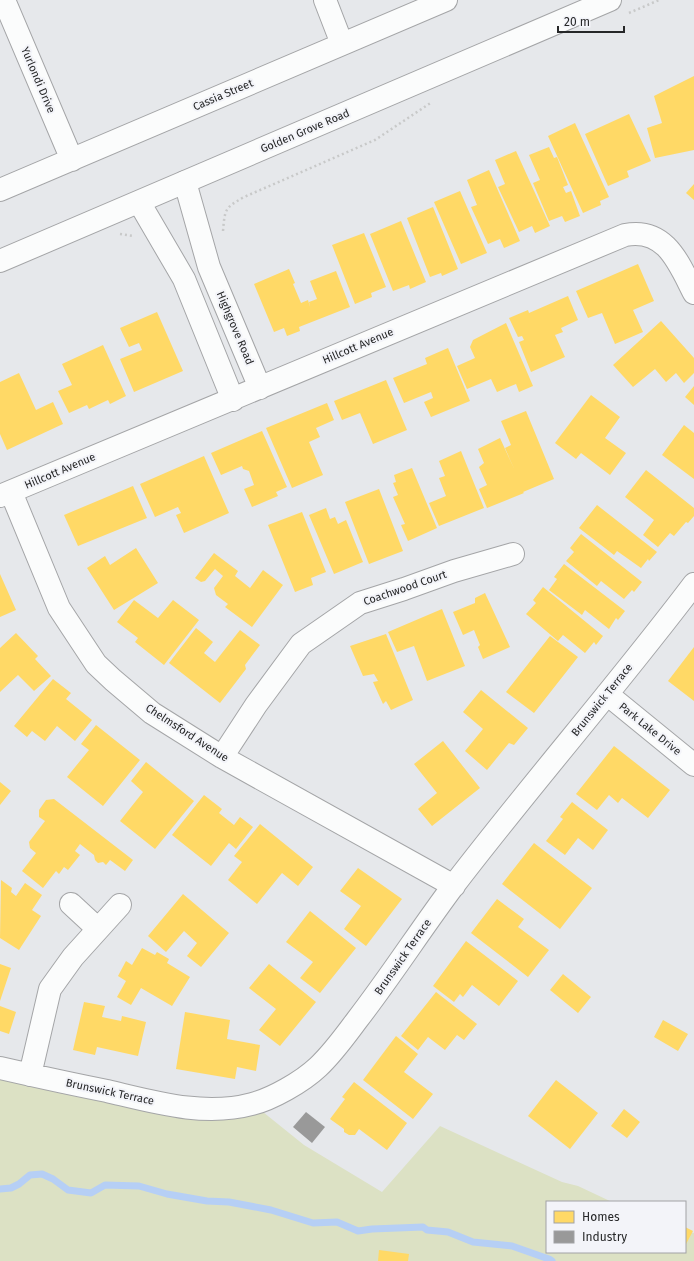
<svg xmlns="http://www.w3.org/2000/svg" width="694" height="1261" font-family="'Fira Sans',sans-serif">
<style>
.green{fill:#dce1c4}
.homes{fill:#ffd966}
.industry{fill:#999}
.lines{fill:none;stroke-linecap:round;stroke-linejoin:round}
.stream{stroke:#b6cff5;stroke-width:7}
.street-casing{stroke:#a4a5a7;stroke-width:24}
.secondary-casing{stroke:#a4a5a7;stroke-width:24}
.path{stroke:#c8c9c9;stroke-width:2.5;stroke-dasharray:2 3;stroke-linecap:butt}
.street{stroke:#fbfcfc;stroke-width:22}
.secondary{stroke:#fbfcfc;stroke-width:22}
.labels{text-anchor:middle;dominant-baseline:central;stroke-width:4;stroke-linejoin:round;paint-order:stroke}
.street-label{font-size:11px;fill:#262728;stroke:#f3f4f9}
</style>
<rect width="100%" height="100%" fill="#e6e8eb"/>
<path class="green" d="M0 1068 167 1105 253 1104 304 1145 382 1192 440 1126 562 1182 578 1186 612 1202H547V1252H685V1231L694 1233V1261H0Z"/>
<path class="homes" d="M694 76V150L655 158 647 128 662 123 654 96Z
M629 114 651 161 627 171 629 177 608 186 585 134Z
M575 123 609 197 600 201 601 205 583 213 548 136Z
M549 147 554 158 557 157 568 185 563 187 566 193 571 191 580 216 565 222 562 216 549 221 533 183 540 180 529 155Z
M516 151 550 226 535 233 532 226 519 232 498 187 505 184 495 160Z
M489 170 520 241 504 248 500 239 488 244 471 207 477 205 467 180Z
M694 184V200L686 193Z
M460 191 487 253 461 264 434 202Z
M433 207 458 269 442 276 441 273 430 277 407 218Z
M401 221 426 282 410 289 409 285 393 291 370 234Z
M364 233 386 287 371 293 372 297 355 304 332 245Z
M638 264 654 301 633 310 643 332 615 344 602 313 588 318 576 291Z
M289 269 295 283 293 284 301 303 308 300 310 307 309 302 317 299 310 281 336 271 350 307 299 327 300 331 287 336 284 328 274 332 254 284Z
M568 296 578 320 561 328 563 332 555 335 565 357 531 372 519 342 524 340 522 336 518 337 509 318 528 310 529 313Z
M157 312 183 371 134 392 120 359 142 350 139 343 129 347 120 328Z
M661 321 694 358V373L684 383 676 373 666 382 655 369 633 387 613 365Z
M506 323 533 386 519 392 516 384 497 392 491 379 467 389 457 366 475 358 470 347 473 340Z
M103 345 126 396 110 404 108 400 89 409 87 405 69 413 58 391 72 385 62 364Z
M448 348 470 401 431 417 424 402 433 398 431 392 404 403 393 378 427 364 425 358Z
M19 373 36 410 53 402 63 424 7 450 0 434V382Z
M386 380 407 430 373 444 360 413 342 420 334 401Z
M694 386V405L685 397Z
M591 395 620 417 605 438 626 453 610 475 581 453 576 459 555 443Z
M327 403 334 420 316 428 320 437 309 442 323 475 292 488 266 428Z
M526 411 554 479 523 492 524 493 487 508 479 489 487 485 479 467 484 463 478 449 500 438 515 471 505 448 511 445 501 421Z
M684 425 694 433V479L662 455Z
M262 431 287 487 276 492 278 496 252 507 244 489 254 485 249 471 243 469 242 466 221 475 211 453Z
M461 451 484 508 439 526 429 503 446 496 439 478 445 476 439 461Z
M204 456 229 513 184 533 176 515 181 513 178 507 155 517 140 484Z
M412 468 437 528 408 541 401 525 405 524 393 497 398 495 393 483 396 482 394 475Z
M646 470 694 508V516L688 523 686 522 674 536 670 533 658 547 643 535 654 520 625 497Z
M133 486 147 518 78 546 64 515Z
M379 489 403 551 369 564 345 502Z
M597 505 657 552 649 561 648 559 641 568 617 551 614 555 579 528Z
M326 508 330 519 335 517 338 524 346 520 363 562 334 574 309 515Z
M302 512 326 572 311 578 313 585 295 592 268 525Z
M581 534 642 582 634 592 632 590 624 599 601 581 597 586 566 561 574 552 570 548Z
M136 548 158 583 114 610 87 568 105 556 110 565Z
M214 553 238 571 235 576 250 588 263 570 283 585 252 627 225 607 228 604 216 595 214 588 223 576 215 569 205 581 201 582 195 578Z
M564 564 625 611 618 620 616 618 609 629 585 610 582 615 549 590 557 579 554 577Z
M0 574 16 610 0 617Z
M543 587 603 636 596 645 594 642 585 653 563 635 558 641 526 614 536 603 533 600Z
M485 593 510 647 483 659 478 647 480 645 474 630 463 635 453 612 475 603V598Z
M134 600 158 618 173 600 199 620 164 665 135 642 138 638 117 622Z
M442 609 465 666 427 681 414 646 397 652 388 632Z
M196 628 213 642 204 653 215 662 240 630 260 645 245 665 246 669 220 703 169 663Z
M16 633 38 656 35 659 51 676 34 691 18 675 0 692V648Z
M386 634 413 700 391 710 386 701 383 704 373 682 378 681 374 674 363 676 350 646Z
M550 636 578 657 534 713 506 692Z
M694 647V701L668 681Z
M53 679 71 693 66 699 92 720 75 741 57 726 45 741 32 731 27 737 14 726Z
M481 690 528 728 514 745 509 743 487 770 465 751 483 729 463 712Z
M96 725 140 760 103 806 67 777 89 750 81 744Z
M443 741 480 788 432 826 418 809 437 793 414 764Z
M614 746 670 790 648 818 622 798 618 803 609 795 597 810 576 794Z
M146 762 194 801 155 849 120 821 143 792 131 781Z
M0 782 11 791 0 805Z
M204 795 222 809 219 813 234 825 240 817 253 827 236 849 229 843 211 866 172 835Z
M54 799 133 860 125 871 110 860 106 865 103 862 98 863 95 860 94 855 80 844 75 851 80 855 68 870 64 867 59 874 56 871 43 888 22 871 36 853 30 848 29 842 45 821 39 817V810L46 800Z
M572 802 608 830 593 850 578 838 565 855 546 841 563 819 560 817Z
M260 824 313 867 298 886 282 873 257 904 228 880 242 862 234 856Z
M534 843 592 888 560 929 502 884Z
M358 868 402 899 366 946 344 929 361 906 340 891Z
M1 880 12 888 11 892 16 896 25 883 42 895 32 910 41 916 19 950 0 938Z
M183 894 229 933 201 967 187 956 197 943 184 931 166 952 148 936Z
M497 899 524 919 518 927 549 950 528 977 471 933Z
M310 911 356 948 320 993 300 978 313 962 286 942Z
M466 941 518 981 499 1006 472 985 463 997 460 994 454 1002 433 986Z
M142 948 155 955 157 952 169 959 167 963 190 977 172 1006 141 988 131 1005 117 997 126 981 118 976 126 961 132 965Z
M0 964 11 968 0 1001Z
M269 964 316 1002 280 1046 259 1030 276 1009 249 988Z
M563 974 591 997 578 1013 550 990Z
M436 992 477 1024 464 1040 457 1035 445 1050 428 1037 418 1050 401 1036Z
M84 1002 105 1006 102 1017 121 1021 122 1016 146 1022 138 1056 97 1047 95 1055 73 1050Z
M0 1006 16 1012 9 1034 0 1031Z
M185 1012 230 1020 227 1039 260 1045 256 1071 237 1067 235 1079 176 1069Z
M663 1020 688 1034 678 1051 654 1037Z
M396 1036 418 1054 404 1072 433 1094 413 1119 363 1080Z
M556 1080 598 1113 570 1149 528 1116Z
M354 1082 407 1123 387 1150 359 1129 355 1135H349L344 1132V1129L330 1119 345 1099 342 1097Z
M624 1109 640 1122 627 1138 611 1126Z
M685 1227 693 1231 685 1246Z
M379 1250 409 1254 408 1261H378Z"/>
<path class="industry" d="M306 1112 325 1127 312 1143 293 1127Z"/>
<g class="lines">
<path class="stream" d="M0 1189 11 1188 19 1184 30 1175 42 1174 53 1179 68 1190 91 1193 105 1185 139 1186 167 1194 207 1201 229 1202 271 1210 313 1223 337 1222 358 1231 372 1229 423 1227 427 1230 448 1232 473 1242 512 1246 549 1259 552 1261"/>
<g class="street-casing">
<path id="street" d="M4 0 72 160
M325 0 342 44
M185 182 209 267 260 388
M0 190 446 0
M139 202 184 279 233 400
M11 492 59 608 96 664 113 680 152 713 222 757 454 886
M0 496 625 235C666 227 679 264 694 293
M607 694 694 765
M222 757 256 705 301 644 360 603 404 589 454 571 513 554
M71 904 98 929
M0 1068C35 1076 71 1084 107 1091 154 1102 204 1117 252 1104 272 1099 302 1082 318 1067 333 1053 345 1036 357 1020 391 976 421 929 454 885 532 783 617 686 694 584
M30 1075 50 989 73 957 120 905"/>
</g>
<g class="secondary-casing">
<path id="secondary" d="M0 261 610 0"/>
</g>
<path class="path" d="M629 13 659 0
M223 231C225 208 225 208 244 197L375 140 432 102
M120 234 133 236"/>
<use href="#street" class="street"/>
<use href="#secondary" class="secondary"/>
</g>
<g class="labels">
<g class="street-label">
<text transform="translate(38 80) rotate(67)">Yurlondi Drive</text>
<text transform="translate(223 95) rotate(-23)">Cassia Street</text>
<text transform="translate(305 131) rotate(-23)">Golden Grove Road</text>
<text transform="translate(235 328) rotate(67)">Highgrove Road</text>
<text transform="translate(358 346) rotate(-23)">Hillcott Avenue</text>
<text transform="translate(60 471) rotate(-23)">Hillcott Avenue</text>
<text transform="translate(405 588) rotate(-19)">Coachwood Court</text>
<text transform="translate(602 700) rotate(-51)">Brunswick Terrace</text>
<text transform="translate(650 729) rotate(39)">Park Lake Drive</text>
<text transform="translate(187 733) rotate(33)">Chelmsford Avenue</text>
<text transform="translate(403 957) rotate(-55)">Brunswick Terrace</text>
<text transform="translate(110 1092) rotate(12)">Brunswick Terrace</text>
</g>
</g>
<rect x="546" y="1201" width="140" height="52" fill="#f3f4f9" stroke="#a1a2a5"/>
<rect x="554" y="1211" width="20" height="12" fill="#ffd966" stroke="#a1a2a5"/>
<text x="582" y="1221" font-size="12" fill="#262728">Homes</text>
<rect x="554" y="1231" width="20" height="12" fill="#999999" stroke="#a1a2a5"/>
<text x="582" y="1241" font-size="12" fill="#262728">Industry</text>
<path d="M558 26v6h66v-6" fill="none" stroke="#262728" stroke-width="2"/>
<text x="564" y="26" font-size="12" fill="#262728" stroke="#f3f4f9" stroke-width="3" paint-order="stroke">20 m</text>
</svg>
